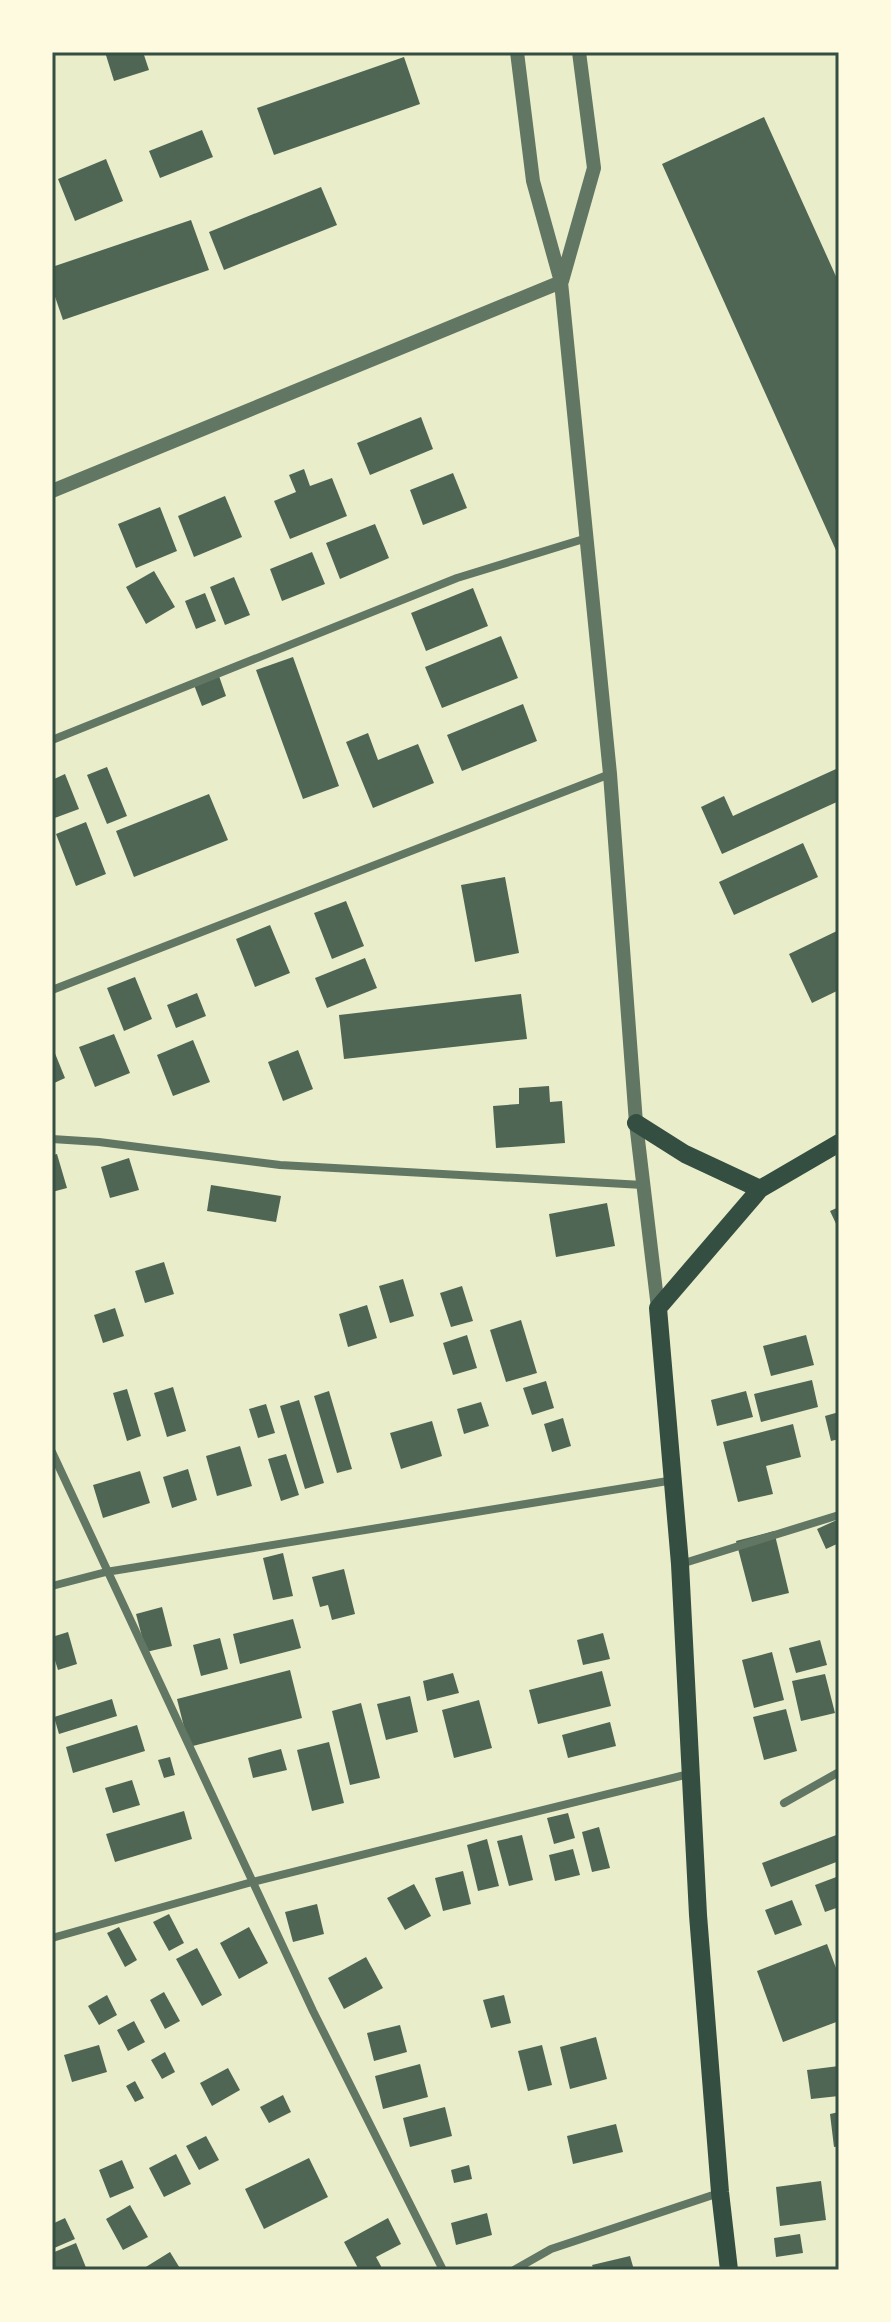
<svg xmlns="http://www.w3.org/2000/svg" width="891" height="2322" font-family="'Noto Sans',sans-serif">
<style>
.building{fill:#4f6655}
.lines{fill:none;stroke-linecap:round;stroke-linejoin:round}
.minor{stroke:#617663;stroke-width:8}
.tertiary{stroke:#617663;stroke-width:14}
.primary{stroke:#344e41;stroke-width:18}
.neatline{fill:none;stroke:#344e41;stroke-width:3}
</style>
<rect width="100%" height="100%" fill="#e9edc9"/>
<path class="building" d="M105 52H143L149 70 114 81Z
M404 57 420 104 274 155 257 108Z
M764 117 839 283V557L662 164Z
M202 130 213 157 160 178 149 151Z
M106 159 123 201 75 221 58 179Z
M321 187 337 225 224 270 209 232Z
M191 220 209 270 63 320 52 288V267Z
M421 417 433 449 370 475 357 443Z
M304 469 310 486 332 478 347 516 290 539 274 501 296 492 289 475Z
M453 473 467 508 423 525 410 490Z
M225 496 242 537 194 557 178 516Z
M160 507 177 551 136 568 118 524Z
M375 524 389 558 340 579 326 543Z
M312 552 325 584 282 601 270 569Z
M154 571 175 607 146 624 126 587Z
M234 577 250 615 225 625 210 587Z
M473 588 488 626 426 651 411 613Z
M205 593 216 621 196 629 185 601Z
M501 636 518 678 442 708 425 667Z
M293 657 339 786 303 799 256 670Z
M219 676 226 696 202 706 194 685Z
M523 704 537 741 462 771 447 735Z
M368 733 378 760 418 744 434 783 373 808 346 742Z
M107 767 127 816 107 824 87 775Z
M836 769 839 776V801L722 854 701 807 724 796 733 816Z
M65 774 79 809 52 819V780Z
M209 794 228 840 134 877 116 831Z
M86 822 106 874 76 886 56 834Z
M803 843 818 877 734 915 719 882Z
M505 877 519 953 475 962 461 885Z
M346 901 364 946 332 959 314 913Z
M270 925 290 973 255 987 236 939Z
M839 930V990L812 1003 789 954Z
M365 958 377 988 327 1008 315 978Z
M135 977 152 1019 124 1031 107 988Z
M197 993 206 1016 176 1028 167 1005Z
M521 994 527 1039 344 1059 339 1015Z
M114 1034 130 1073 95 1087 79 1047Z
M193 1040 210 1082 173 1096 157 1055Z
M52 1046 65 1078 52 1084Z
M298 1050 313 1089 283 1101 268 1062Z
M549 1086 550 1102 562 1101 565 1143 496 1148 493 1106 519 1104V1088Z
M57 1154 67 1188 52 1192V1155Z
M129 1158 139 1190 110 1198 101 1167Z
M211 1185 281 1196 276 1222 207 1211Z
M607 1203 615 1246 556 1257 549 1214Z
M839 1207V1230L830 1211Z
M164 1262 174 1294 145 1303 135 1271Z
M403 1279 414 1316 390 1323 379 1286Z
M462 1286 473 1321 451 1327 440 1293Z
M367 1305 377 1338 348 1347 339 1314Z
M115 1308 124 1336 103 1343 94 1315Z
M521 1320 537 1373 506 1382 490 1330Z
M467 1335 477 1368 453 1375 443 1343Z
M806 1335 814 1365 771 1376 763 1346Z
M812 1380 818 1407 761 1422 754 1394Z
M546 1381 554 1408 532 1415 523 1388Z
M173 1387 186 1431 167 1437 154 1393Z
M127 1389 141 1436 127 1441 113 1393Z
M329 1391 352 1469 337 1473 314 1396Z
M746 1391 753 1417 717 1426 711 1400Z
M299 1400 324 1483 305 1489 280 1406Z
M481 1402 489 1426 464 1434 457 1409Z
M266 1404 275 1433 258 1438 249 1409Z
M839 1412V1439L831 1441 825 1416Z
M563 1418 571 1446 552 1452 544 1424Z
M432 1421 442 1456 401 1469 390 1433Z
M793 1424 801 1457 766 1466 773 1494 738 1502 723 1442Z
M240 1446 252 1486 217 1496 206 1456Z
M286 1454 299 1495 281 1501 268 1459Z
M188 1469 197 1500 172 1508 163 1477Z
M140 1471 150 1503 103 1518 93 1485Z
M839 1519V1543L826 1549 817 1529Z
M774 1531 789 1593 752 1602 736 1541Z
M283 1553 293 1596 273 1600 263 1558Z
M344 1569 355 1614 332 1620 328 1605 320 1607 312 1577Z
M162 1607 172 1646 146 1652 136 1614Z
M293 1619 301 1648 240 1664 233 1634Z
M68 1632 77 1664 58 1670 52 1651V1637Z
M603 1633 610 1659 583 1665 577 1640Z
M220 1638 228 1669 201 1676 193 1645Z
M820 1640 827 1665 796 1673 789 1648Z
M772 1652 784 1700 754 1708 742 1660Z
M290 1670 302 1718 189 1747 177 1699Z
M602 1671 611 1706 538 1724 529 1690Z
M453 1673 459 1693 427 1701 423 1681Z
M825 1674 835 1713 801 1721 792 1681Z
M410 1696 418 1732 386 1740 377 1704Z
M112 1699 117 1716 59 1734 54 1717Z
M479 1700 492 1748 454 1758 442 1710Z
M361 1703 380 1778 350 1785 332 1711Z
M786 1709 797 1751 764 1760 753 1717Z
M610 1722 616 1746 568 1758 562 1735Z
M137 1725 145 1751 73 1773 66 1747Z
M329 1742 344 1803 312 1811 297 1750Z
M281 1749 287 1770 253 1778 248 1758Z
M170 1757 175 1775 164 1778 158 1760Z
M132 1780 140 1805 113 1813 105 1788Z
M184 1811 192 1839 115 1862 106 1834Z
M568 1813 575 1838 554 1844 547 1818Z
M599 1827 610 1868 592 1872 582 1832Z
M839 1834V1861L771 1887 762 1863Z
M522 1835 533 1880 509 1886 497 1841Z
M487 1839 499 1886 478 1891 467 1845Z
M573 1849 580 1875 555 1881 549 1855Z
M463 1871 471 1904 443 1911 435 1878Z
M839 1876V1907L825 1912 815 1885Z
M414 1884 431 1916 405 1930 387 1898Z
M792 1900 802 1925 775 1935 765 1910Z
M317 1904 324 1934 293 1942 285 1912Z
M169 1914 184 1943 169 1951 153 1922Z
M119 1927 137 1960 125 1967 107 1933Z
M249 1927 268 1963 239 1979 220 1943Z
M827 1944 839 1976V2021L783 2042 757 1971Z
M197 1948 222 1995 202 2006 176 1959Z
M366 1957 383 1988 344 2009 328 1978Z
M164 1992 180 2021 165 2029 150 2000Z
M107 1995 117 2015 99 2025 88 2006Z
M504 1995 511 2023 491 2028 483 2000Z
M134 2021 145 2042 128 2051 117 2030Z
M400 2025 407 2052 374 2061 367 2033Z
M596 2037 607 2079 570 2089 560 2047Z
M99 2045 107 2072 72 2082 64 2055Z
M542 2045 552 2085 528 2091 518 2051Z
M165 2052 175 2072 162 2079 151 2060Z
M420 2064 428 2097 383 2109 375 2076Z
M839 2066V2096L811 2099 807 2070Z
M228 2068 240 2090 212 2106 200 2083Z
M135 2081 144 2098 135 2102 126 2086Z
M283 2095 291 2112 269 2123 260 2107Z
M445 2107 452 2136 410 2147 403 2118Z
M839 2112V2146L834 2147 830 2114Z
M616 2124 623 2152 573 2164 567 2136Z
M206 2136 219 2160 199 2170 186 2146Z
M176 2154 191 2184 164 2197 149 2168Z
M309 2158 328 2197 264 2229 245 2189Z
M122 2160 134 2188 110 2198 99 2170Z
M469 2165 472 2179 454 2183 451 2170Z
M821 2181 826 2220 780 2226 776 2187Z
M130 2205 148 2237 123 2250 106 2219Z
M487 2213 492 2235 456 2245 451 2223Z
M65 2218 75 2239 52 2249V2224Z
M388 2218 401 2244 376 2257 383 2270H359L344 2242Z
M800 2234 803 2253 776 2257 774 2238Z
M76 2243 87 2270H52V2253Z
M170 2252 181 2270H141Z
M630 2256 634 2270H594L592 2265Z"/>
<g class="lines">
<path class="minor" d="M52 740 457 578 587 538
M52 990 610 774
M52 1139 99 1142 280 1165 643 1185
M52 1452 313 2011 443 2270
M681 1564 839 1515
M52 1586 106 1572 674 1480
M784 1803 839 1772
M52 1938 252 1882 689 1774
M514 2270 551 2249 719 2193"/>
<path class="tertiary" d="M517 52 533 181 561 282 610 774 636 1123 658 1308
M562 281 594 168 579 52
M52 491 561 282"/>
<path class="primary" d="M636 1123 685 1154 760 1189
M729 2270 720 2192 698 1915 680 1564 658 1308 760 1189 839 1143"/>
</g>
<rect width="891" height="2322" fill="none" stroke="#fefae0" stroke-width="108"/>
<rect x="54" y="54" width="783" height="2214" class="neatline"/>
</svg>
